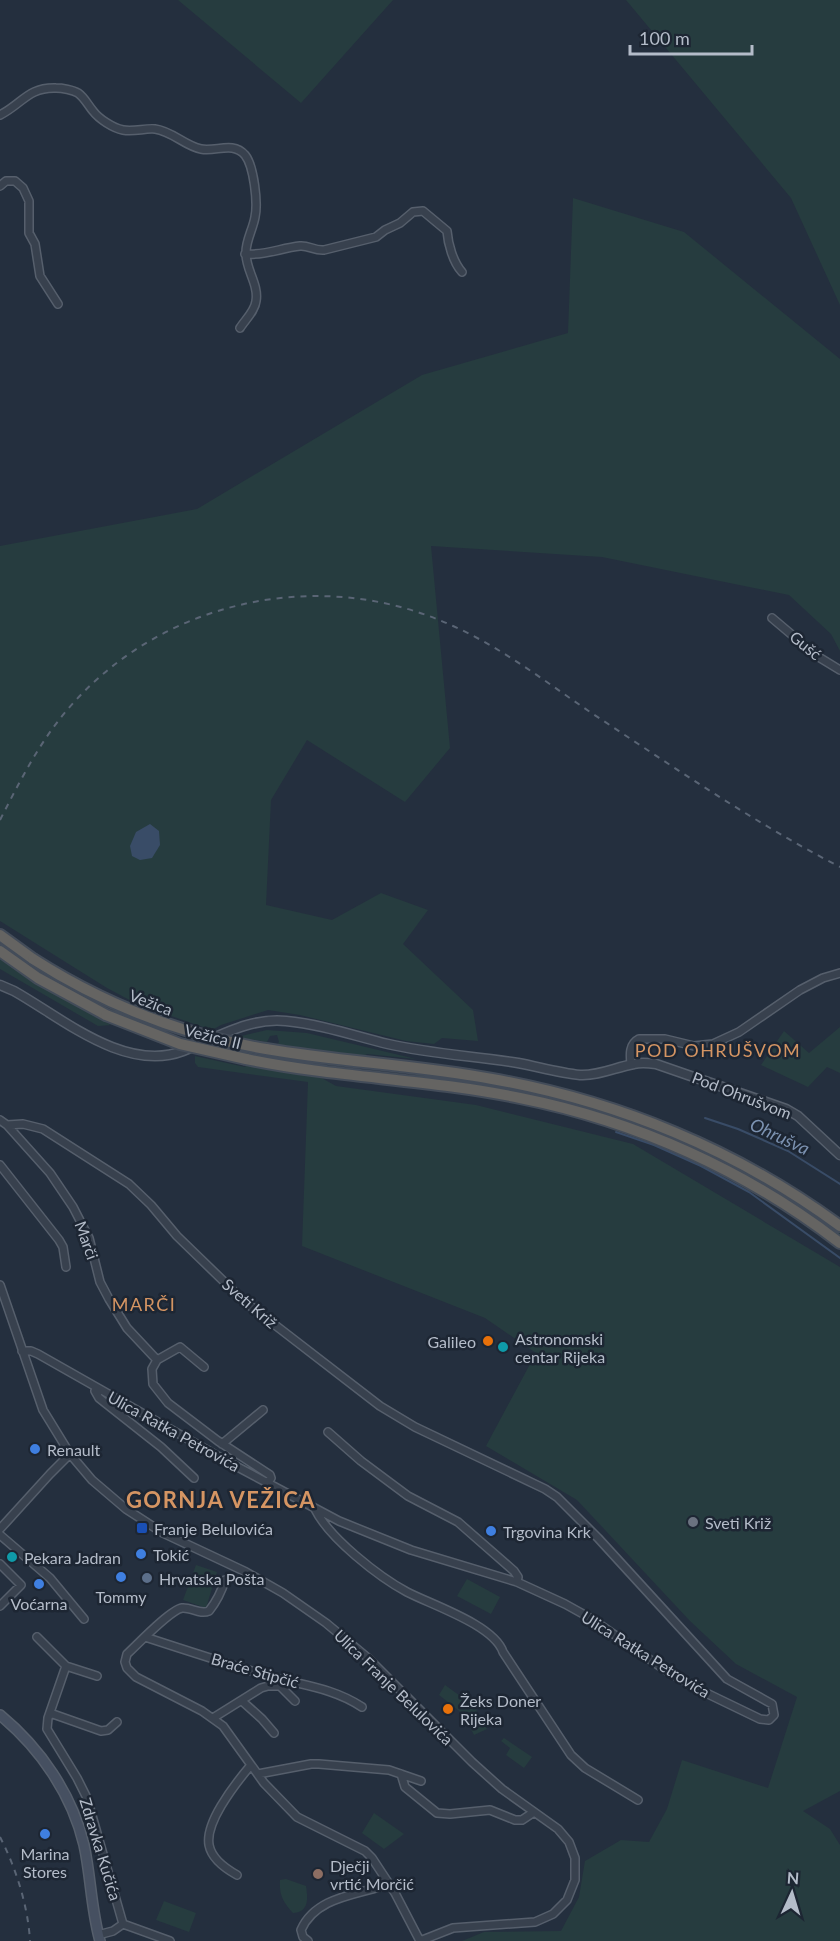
<svg xmlns="http://www.w3.org/2000/svg" width="840" height="1941" font-family="Lato,sans-serif">
<style>
.green{fill:#263c3f}
.water{fill:#394c67}
.lines{fill:none;stroke-linecap:round;stroke-linejoin:round}
.stream{stroke:#394c67;stroke-width:2}
.minor-casing{stroke:#565f6c;stroke-width:10}
.tertiary-casing{stroke:#565f6c;stroke-width:11}
.secondary-casing{stroke:#565f6c;stroke-width:12}
.trunk-casing{stroke:#434c59;stroke-width:14}
.minor{stroke:#38414e;stroke-width:7}
.tertiary{stroke:#38414e;stroke-width:8}
.secondary{stroke:#465061;stroke-width:9}
.trunk{stroke:#656462;stroke-width:10}
.rail{stroke:#5a6575;stroke-width:2;stroke-dasharray:6 6;stroke-linecap:butt}
.trunk-bridge-casing{stroke:#434c59;stroke-width:14;stroke-linecap:butt}
.trunk-bridge{stroke:#656462;stroke-width:10}
.food-dot{fill:#e8710a;stroke:#1d2633;stroke-width:2}
.culture-dot{fill:#0f9aa8;stroke:#1d2633;stroke-width:2}
.shop-dot{fill:#3f7fe0;stroke:#1d2633;stroke-width:2}
.worship-dot{fill:#6b7280;stroke:#1d2633;stroke-width:2}
.transit-dot{fill:#1a4fb4;stroke:#1d2633;stroke-width:2}
.service-dot{fill:#5c6f8a;stroke:#1d2633;stroke-width:2}
.education-dot{fill:#8d6e63;stroke:#1d2633;stroke-width:2}
.labels{text-anchor:middle;dominant-baseline:central;stroke-width:5;stroke-linejoin:round;paint-order:stroke}
.street-label{font-size:16px;fill:#b4bcc9;stroke:#1d2633}
.poi-label{font-size:16px;fill:#b4bcc9;stroke:#1d2633;text-anchor:start}
.neighbourhood-label{font-size:18px;letter-spacing:1.5px;fill:#d59563;stroke:#1d2633}
.water-label{font-size:18px;font-style:italic;fill:#7c92b1;stroke:#1d2633}
.district-label{font-size:22px;font-weight:bold;letter-spacing:1.5px;fill:#d59563;stroke:#1d2633}
</style>
<rect width="100%" height="100%" fill="#242f3e"/>
<path class="green" d="M178 0H393L301 103Z
M626 0H840V305L791 198Z
M573 198 684 232 840 359V651L831 634 789 595 602 557 431 546 450 748 405 802 307 740 271 800 266 905 332 920 381 893 428 910 403 944 473 1010 478 1041 442 1038 434 1044 406 1041 300 1015 268 1010 221 1025 212 1030 139 1005 107 988 0 921V546L197 509 422 375 568 333Z
M0 959 54 994 111 1025 98 1026 0 969Z
M840 1027V1073L827 1067 808 1087 761 1065 784 1031 809 1053Z
M267 1030 307 1033 416 1059 367 1054 364 1056 277 1045 279 1042 277 1035 270 1036 267 1042 237 1037Z
M195 1056 245 1067 246 1064 318 1076 336 1086 476 1105 633 1144 840 1267V1791L803 1811 830 1829 840 1845V1941H462L484 1932 561 1931 579 1897 585 1861 621 1840 649 1842 667 1809 682 1760 768 1788 797 1697 736 1664 690 1621 577 1500 486 1446 536 1353 485 1318 302 1246 308 1082 198 1067 195 1063Z
M415 1073C532 1086 649 1116 752 1175 780 1191 806 1209 832 1227L840 1233V1236C764 1182 682 1136 592 1110 534 1094 475 1084 416 1077Z
M196 1565 217 1572 206 1608 183 1600Z
M467 1579 500 1597 491 1614 457 1596Z
M445 1685 474 1706 487 1729 474 1735 463 1714 439 1695Z
M504 1738 532 1757 524 1768 506 1755 510 1748 501 1741Z
M374 1813 404 1834 384 1849 362 1833Z
M286 1879 306 1886C308 1899 309 1912 293 1913 283 1902 279 1895 280 1880Z
M164 1901 196 1913 189 1932 156 1920Z"/>
<path class="water" d="M150 824 159 831 160 845 152 858 140 860 132 856 130 846 136 832Z"/>
<g class="lines">
<path class="stream" d="M705 1118 738 1129 788 1151 840 1184
M616 1132 654 1145 701 1166 749 1192 840 1258"/>
<g class="minor-casing">
<path id="minor" d="M0 115C22 104 28 87 56 88 62 88 73 90 78 93 84 97 88 105 93 111 99 119 113 128 123 130 134 132 145 128 155 129 172 131 185 146 201 149 216 152 233 141 245 155 254 166 258 203 255 217 253 229 246 240 246 252 245 269 259 284 256 301 255 311 245 320 240 328
M0 186 6 181H15L23 188 29 201V233L35 244 40 276 58 304
M245 254C264 256 281 248 300 246 308 245 315 251 324 250L376 237 385 230 400 223 413 212 423 211 447 231C448 244 453 262 462 272
M772 618 817 656 840 670
M631 1064C630 1055 629 1044 639 1039H665L694 1046 713 1044 739 1032 800 990 823 978 840 973
M0 1120 7 1125 23 1124 43 1129 129 1184 151 1205 177 1236 244 1301 380 1406 415 1427 545 1489 557 1497 598 1538 727 1679 772 1704 774 1715 769 1720 760 1719 702 1691 665 1670 592 1619 565 1604 517 1582 411 1550 339 1521 232 1464 38 1354 31 1351H22
M7 1125 50 1173 73 1207 89 1238 100 1282 109 1299 127 1328 157 1360 180 1347 204 1367
M0 1165 59 1240 63 1247 66 1267
M0 1285 43 1410 70 1454 92 1480 126 1509 163 1533 246 1572 283 1593 326 1623 368 1658 472 1762 502 1789 558 1829 569 1842 575 1858V1880L567 1900 553 1914 535 1922 453 1928 420 1941
M157 1360 152 1369 153 1384 168 1403 218 1441 270 1475 271 1478 268 1483
M97 1388 95 1391 99 1398 161 1447 194 1478
M328 1432 361 1461 408 1496 458 1522 514 1571 518 1577 517 1582
M222 1444 263 1410
M315 1509C329 1538 379 1577 407 1592 432 1605 494 1625 503 1652L571 1755 585 1768 638 1800
M0 1529 50 1474 70 1454
M0 1535 50 1578 84 1619
M0 1564 21 1585 0 1606
M225 1580C222 1590 216 1602 209 1611 200 1615 191 1607 182 1608 170 1610 137 1645 127 1654L125 1662 127 1668 136 1677 202 1711 223 1726 264 1783 297 1817 365 1851 372 1858 395 1893 420 1941
M37 1637 66 1666 48 1718 47 1729 77 1778 87 1798 123 1924
M145 1637C185 1650 225 1663 265 1675 299 1685 332 1687 362 1707
M66 1666 97 1676
M242 1701 262 1719 274 1733
M50 1713 101 1731 108 1730 117 1722
M213 1718 261 1688 268 1686H280L295 1701
M258 1774 311 1764H319L389 1770 421 1781
M401 1774 405 1787 437 1813 450 1814 490 1810 515 1820H522L534 1812
M237 1875C203 1856 202 1838 221 1806 230 1791 240 1778 251 1765
M123 1924 170 1941
M98 1935 113 1931 123 1924
M308 1941 303 1937 301 1930C316 1896 358 1895 389 1884"/>
</g>
<g class="tertiary-casing">
<path id="tertiary" d="M0 985 14 991C62 1018 125 1073 183 1051 217 1038 249 1017 286 1021 320 1024 355 1036 388 1044 431 1054 475 1056 518 1063 539 1067 560 1073 580 1075 599 1076 616 1067 634 1064 641 1062 649 1063 656 1064L786 1109 798 1116 840 1155"/>
</g>
<g class="secondary-casing">
<path id="secondary" d="M0 1715C40 1748 72 1794 84 1845 91 1877 91 1909 100 1941"/>
</g>
<g class="trunk-casing">
<path id="trunk" d="M0 935 33 959
M0 951 38 978 106 1015
M266 1049C341 1062 417 1065 492 1079 617 1101 737 1150 840 1226
M246 1059C337 1078 430 1079 520 1098 636 1121 747 1171 840 1243"/>
</g>
<use href="#minor" class="minor"/>
<use href="#tertiary" class="tertiary"/>
<use href="#secondary" class="secondary"/>
<use href="#trunk" class="trunk"/>
<path class="rail" d="M0 820C22 777 43 735 76 700 171 597 326 567 453 626 502 648 546 682 590 712 672 766 753 822 840 867
M0 1837C16 1868 28 1906 30 1941"/>
<g class="trunk-bridge-casing">
<path id="trunk-bridge" d="M33 959C105 1005 182 1035 266 1049
M106 1015 180 1044 246 1059"/>
</g>
<use href="#trunk-bridge" class="trunk-bridge"/>
</g>
<g class="food-dot">
<circle cx="488" cy="1341" r="6"/>
<circle cx="448" cy="1709" r="6"/>
</g>
<g class="culture-dot">
<circle cx="503" cy="1347" r="6"/>
<circle cx="12" cy="1557" r="6"/>
</g>
<g class="shop-dot">
<circle cx="35" cy="1449" r="6"/>
<circle cx="491" cy="1531" r="6"/>
<circle cx="141" cy="1554" r="6"/>
<circle cx="121" cy="1577" r="6"/>
<circle cx="39" cy="1584" r="6"/>
<circle cx="45" cy="1834" r="6"/>
</g>
<circle class="worship-dot" cx="693" cy="1522" r="6"/>
<rect class="transit-dot" x="136" y="1522" width="12" height="12" rx="3"/>
<circle class="service-dot" cx="147" cy="1578" r="6"/>
<circle class="education-dot" cx="318" cy="1874" r="6"/>
<g class="labels">
<g class="street-label">
<text transform="translate(806 645) rotate(39)">Gušć</text>
<text transform="translate(151 1002) rotate(21)">Vežica</text>
<text transform="translate(213 1036) rotate(14)">Vežica II</text>
<text transform="translate(742 1095) rotate(21)">Pod Ohrušvom</text>
<text transform="translate(87 1240) rotate(70)">Marči</text>
<text transform="translate(250 1303) rotate(41)">Sveti Križ</text>
<text transform="translate(174 1431) rotate(29)">Ulica Ratka Petrovića</text>
<text transform="translate(646 1654) rotate(32)">Ulica Ratka Petrovića</text>
<text transform="translate(255 1670) rotate(16)">Braće Stipčić</text>
<text transform="translate(394 1687) rotate(44)">Ulica Franje Belulovića</text>
<text transform="translate(101 1849) rotate(73)">Zdravka Kučića</text>
</g>
<g class="poi-label">
<text x="515" y="1338">Astronomski<tspan x="515" dy="18">centar Rijeka</tspan></text>
<text x="476" y="1341" text-anchor="end">Galileo</text>
<text x="47" y="1449">Renault</text>
<text x="705" y="1522">Sveti Križ</text>
<text x="154" y="1528">Franje Belulovića</text>
<text x="503" y="1531">Trgovina Krk</text>
<text x="153" y="1554">Tokić</text>
<text x="24" y="1557">Pekara Jadran</text>
<text x="159" y="1578">Hrvatska Pošta</text>
<text x="121" y="1596" text-anchor="middle">Tommy</text>
<text x="39" y="1603" text-anchor="middle">Voćarna</text>
<text x="460" y="1700">Žeks Doner<tspan x="460" dy="18">Rijeka</tspan></text>
<text x="45" y="1853" text-anchor="middle">Marina<tspan x="45" dy="18">Stores</tspan></text>
<text x="330" y="1865">Dječji<tspan x="330" dy="18">vrtić Morčić</tspan></text>
</g>
<g class="neighbourhood-label">
<text x="718" y="1050">POD OHRUŠVOM</text>
<text x="144" y="1304">MARČI</text>
</g>
<g class="water-label">
<text transform="translate(780 1136) rotate(25)">Ohrušva</text>
</g>
<g class="district-label">
<text x="221" y="1499">GORNJA VEŽICA</text>
</g>
</g>
<g transform="translate(792 1893) rotate(4)" stroke="#1d2633" stroke-width="4.5" paint-order="stroke">
<path d="M0-4.5L10 22L0 15L-10 22Z" fill="#b4bcc9"/>
<text y="-9" font-size="16" font-weight="bold" text-anchor="middle" fill="#b4bcc9">N</text>
</g>
<path d="M630 45v9h122v-9" fill="none" stroke="#b4bcc9" stroke-width="3"/>
<text x="639" y="45" font-size="18" fill="#b4bcc9" stroke="#1d2633" stroke-width="4.5" paint-order="stroke">100 m</text>
</svg>
